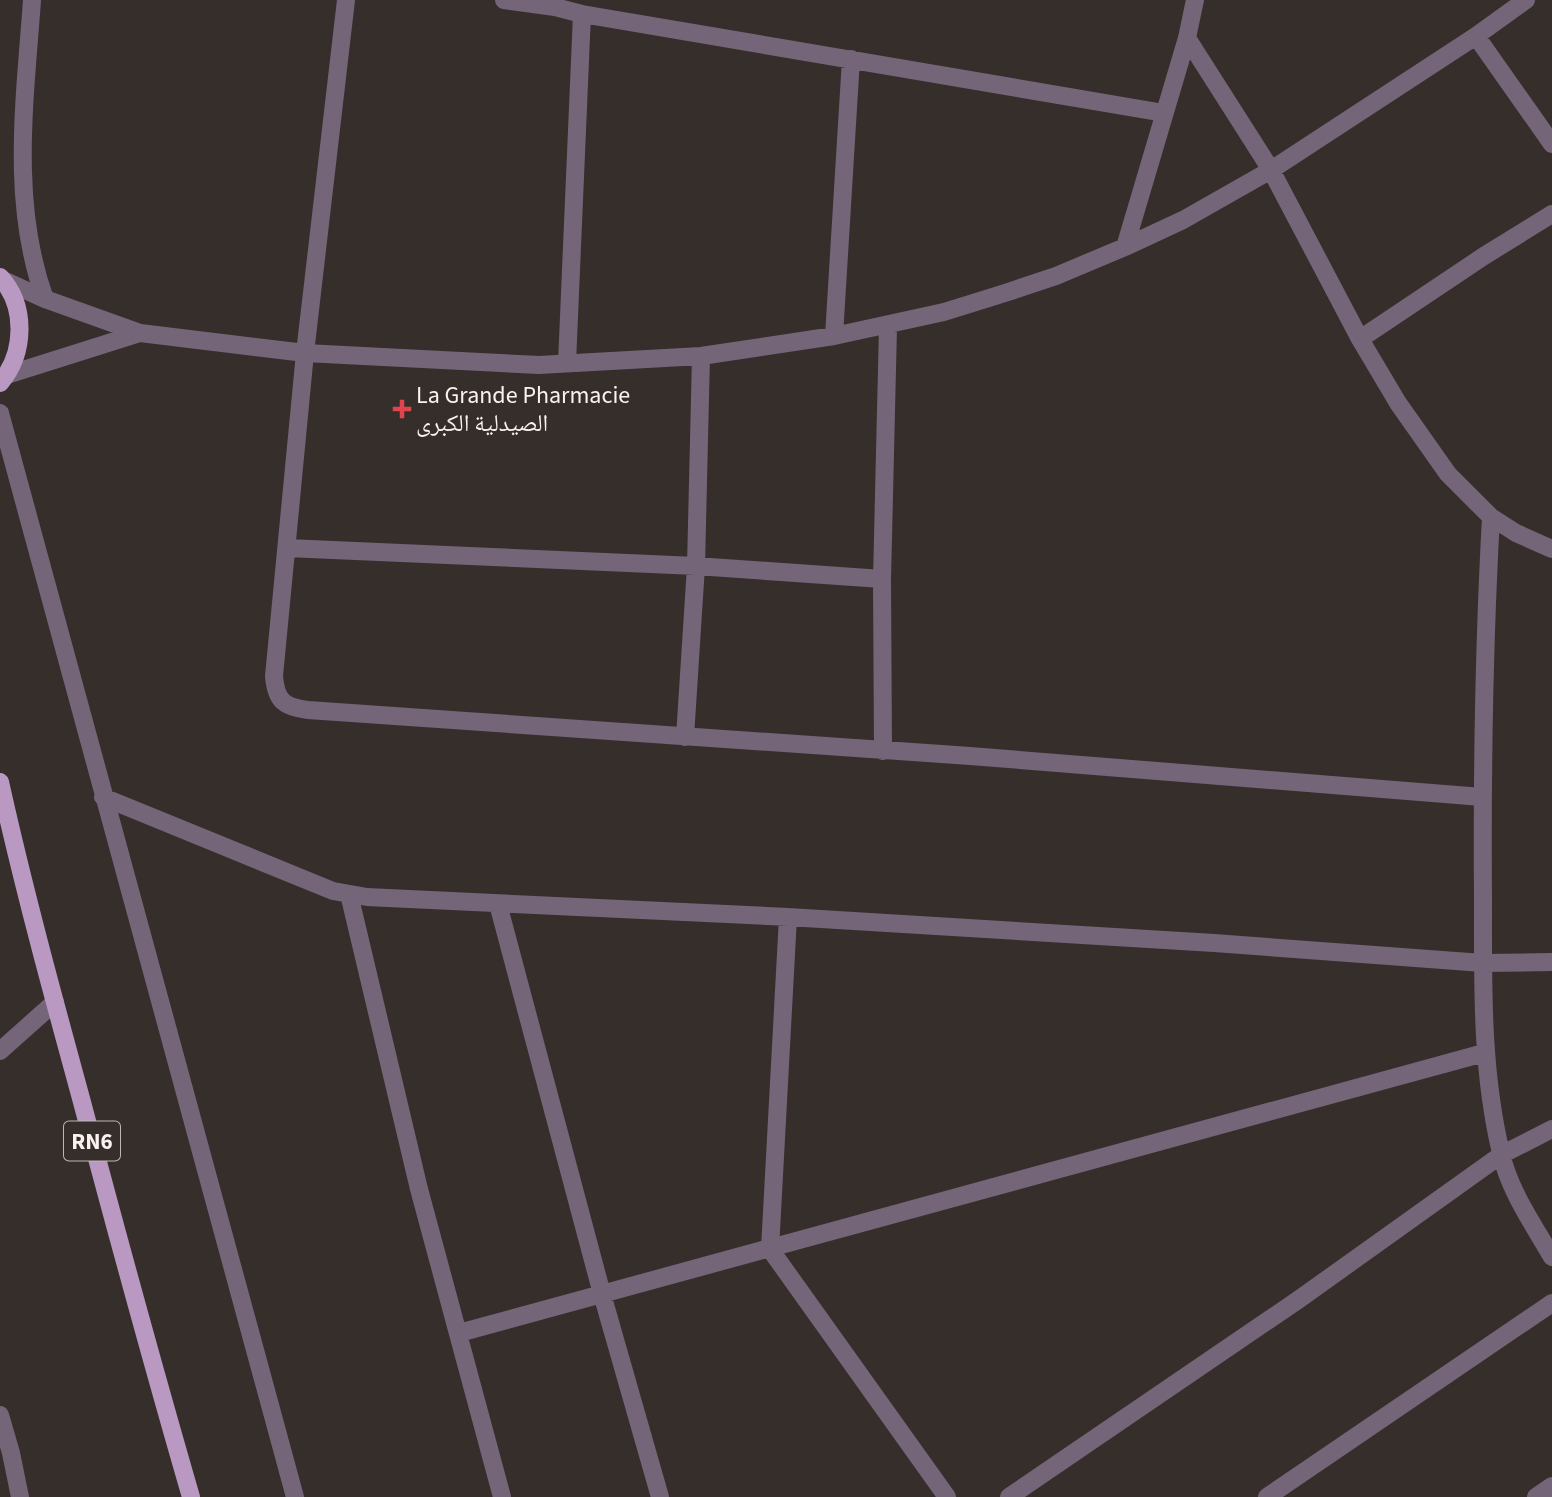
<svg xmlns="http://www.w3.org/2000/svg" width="1552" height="1497" font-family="'Source Sans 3','Noto Naskh Arabic',sans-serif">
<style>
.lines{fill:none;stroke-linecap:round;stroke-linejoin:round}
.minor{stroke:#756579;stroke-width:18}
.major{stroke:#b999c1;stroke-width:18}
.health-dot{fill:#e0444e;stroke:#362e2b;stroke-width:2.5}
.labels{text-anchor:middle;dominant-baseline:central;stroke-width:5;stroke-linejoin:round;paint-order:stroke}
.shield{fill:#362e2b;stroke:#beb7b5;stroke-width:2}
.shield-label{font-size:23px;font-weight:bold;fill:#f8f2f0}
.poi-label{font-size:24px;fill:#f8f2f0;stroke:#362e2b;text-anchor:start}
</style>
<rect width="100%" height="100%" fill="#362e2b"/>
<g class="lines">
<path class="minor" d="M32 0C25 100 10 203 45 299
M346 0 305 353 274 676C276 701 284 707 308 710L970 756 1482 797
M504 0 555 7 582 14 567 363
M582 14 1164 113
M1476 36 1552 144
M1187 38 1271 170 1360 339 1398 403 1448 474 1491 517C1484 644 1482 771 1483 899 1483 984 1481 1069 1501 1153 1509 1190 1533 1224 1552 1257
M1125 247 1187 38 1195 0
M3 280 45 299 140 333 305 353 539 365 701 356 834 336 944 312 1005 293 1056 276 1125 247 1183 220 1271 170 1476 36 1526 0
M834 336 851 59
M1360 339 1484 256 1552 214
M7 375 140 333
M0 413 295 1497
M1491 517 1516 533 1552 549
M287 548 696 566 882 579
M685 737 696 566 701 356
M883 751 882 579 888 327
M103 797 333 891 367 897 788 917 1214 943 1483 963 1552 962
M349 894 419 1189 502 1497
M498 904 602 1294 660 1497
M788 917 770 1249 947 1497
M0 1051 55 1002
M459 1333 1484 1053
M0 1415 11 1453 20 1497
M1009 1497 1298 1300 1501 1155 1552 1129
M1267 1497 1552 1303
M1536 1497 1552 1486"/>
<path class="major" d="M0 277C27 306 25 354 0 383
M0 782C24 890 53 996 82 1102 117 1234 153 1366 191 1497"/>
</g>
<path class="health-dot" d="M398.5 398.5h7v7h7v7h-7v7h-7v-7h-7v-7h7z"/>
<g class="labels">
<rect class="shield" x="64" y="1121.5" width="56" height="39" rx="5"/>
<g class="shield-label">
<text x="92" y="1141">RN6</text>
</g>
<g class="poi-label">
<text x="416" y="395">La Grande Pharmacie<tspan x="416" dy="28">الصيدلية الكبرى</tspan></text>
</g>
</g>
</svg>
